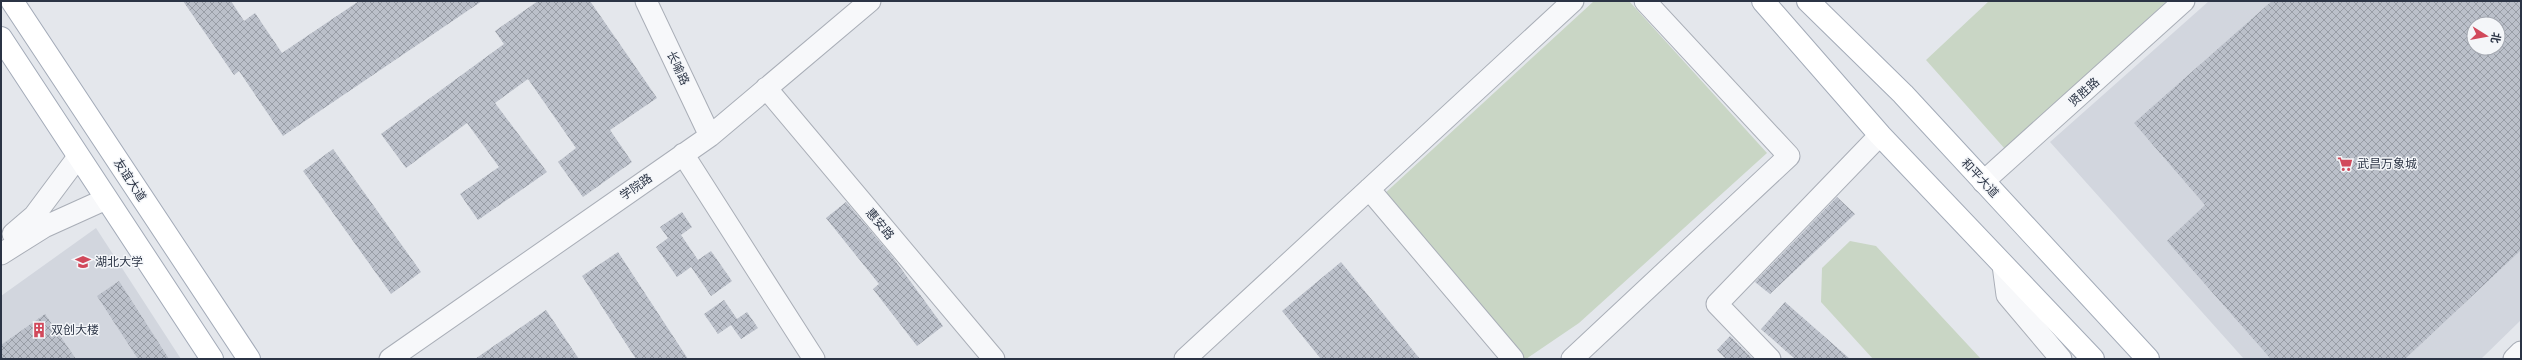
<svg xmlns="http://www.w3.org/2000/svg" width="2522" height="360" font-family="Arial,'Noto Sans SC',sans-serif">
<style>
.built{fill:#d2d6de;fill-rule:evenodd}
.green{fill:#c9d6c5}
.building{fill:url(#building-cross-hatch);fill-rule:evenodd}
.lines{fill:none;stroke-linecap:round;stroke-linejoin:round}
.minor-casing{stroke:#a9aeb7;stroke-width:23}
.major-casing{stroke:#a3abb8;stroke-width:24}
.minor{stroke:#f7f8fa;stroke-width:21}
.major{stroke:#fff;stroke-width:22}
.labels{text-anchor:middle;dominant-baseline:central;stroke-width:3;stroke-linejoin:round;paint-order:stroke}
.street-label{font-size:12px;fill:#2b3445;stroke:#f4f6f9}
.poi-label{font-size:12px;fill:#2b3445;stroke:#f4f6f9;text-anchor:start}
</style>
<defs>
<pattern id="building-cross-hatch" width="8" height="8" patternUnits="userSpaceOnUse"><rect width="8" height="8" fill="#bbc0ca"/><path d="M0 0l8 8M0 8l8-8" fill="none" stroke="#989da6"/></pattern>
</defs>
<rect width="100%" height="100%" fill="#e4e7ec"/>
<path class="built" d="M2209 1H2521V320L2481 359H2244L2050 142ZM2474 24H2498V48H2474Z
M96 228 181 359H1V296Z"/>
<path class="green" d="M1594 1H1629L1767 153 1579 323 1526 359H1521L1383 195Z
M1989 1H2167L2005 149 1926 60Z
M1850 241 1876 246 1981 359H1873L1821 302 1822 268Z"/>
<path class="building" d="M183 1H231L244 21 255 13 282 53 359 1H482L283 136 239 71 234 75Z
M538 1H590L657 98 610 130 632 162 583 197 558 162 576 148 528 79 495 103 547 172 478 220 460 194 499 167 467 123 406 168 381 134 504 44 495 31Z
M2272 1H2521V250L2405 359H2271L2167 241 2205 205 2134 123ZM2474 24H2498V48H2474Z
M333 149 421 272 391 294 303 171Z
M1837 197 1855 214 1770 294 1755 282Z
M846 202 891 255 943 326 917 346 873 289 879 284 826 218Z
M682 212 692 227 681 235 698 260 711 251 732 281 711 296 691 267 677 277 656 247 668 238 660 227Z
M618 252 688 359H636L582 276Z
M1341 262 1420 359H1321L1282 311Z
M119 281 169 359H138L97 296Z
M724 300 737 319 747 312 758 328 741 339 731 325 718 334 704 314Z
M1785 302 1850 359H1795L1761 329Z
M546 310 579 359H475Z
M45 314 76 359H1V345Z
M1730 336 1753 359H1726L1717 350Z"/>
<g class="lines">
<g class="minor-casing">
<path id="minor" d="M646 1 710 136
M766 88 994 359
M683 154 814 359
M1983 182 2184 1
M1369 189 1513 359
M13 234 34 216 78 157
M1 254 44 227 106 199
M2003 265 2007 295 2061 359
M390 359 710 136 870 1
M1185 359 1573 1
M1572 359 1789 156 1645 1
M1770 359 1717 304 1880 135
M2514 359 2521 352"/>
</g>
<g class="major-casing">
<path id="major" d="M12 1 249 359
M1763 1 1880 135 2093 359
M1808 1 1903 94 2148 359
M1 38 212 359"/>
</g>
<use href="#minor" class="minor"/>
<use href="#major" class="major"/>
</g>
<defs>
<g id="supermarket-bare" transform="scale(1.2)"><path d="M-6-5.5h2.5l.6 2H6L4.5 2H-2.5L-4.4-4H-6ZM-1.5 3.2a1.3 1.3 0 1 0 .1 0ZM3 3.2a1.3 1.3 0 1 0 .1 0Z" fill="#d1495b" stroke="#f4f6f9" stroke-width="2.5" paint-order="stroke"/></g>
<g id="university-bare" transform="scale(1.2)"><path d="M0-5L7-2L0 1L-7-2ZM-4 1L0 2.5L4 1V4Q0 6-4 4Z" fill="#d1495b" stroke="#f4f6f9" stroke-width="2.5" paint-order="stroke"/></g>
<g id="building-bare" transform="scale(1.2)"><path d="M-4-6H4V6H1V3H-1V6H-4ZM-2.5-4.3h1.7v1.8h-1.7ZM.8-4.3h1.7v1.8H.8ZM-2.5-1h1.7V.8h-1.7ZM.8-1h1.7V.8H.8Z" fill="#d1495b" stroke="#f4f6f9" stroke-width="2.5" paint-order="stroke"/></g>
</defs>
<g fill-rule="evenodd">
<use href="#supermarket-bare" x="2345" y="164"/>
<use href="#university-bare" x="83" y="262"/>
<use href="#building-bare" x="39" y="330"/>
</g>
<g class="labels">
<g class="street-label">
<text transform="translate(678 68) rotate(65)">长喻路</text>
<text transform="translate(2084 92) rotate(-42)">贤胜路</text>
<text transform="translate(1980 178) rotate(47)">和平大道</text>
<text transform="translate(130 180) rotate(57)">友谊大道</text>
<text transform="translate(636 187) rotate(-35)">学院路</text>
<text transform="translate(880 224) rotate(50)">惠安路</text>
</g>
<g class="poi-label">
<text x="2357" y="164">武昌万象城</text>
<text x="95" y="262">湖北大学</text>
<text x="51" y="330">双创大楼</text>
</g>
</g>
<rect width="2522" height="360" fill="none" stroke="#2b3445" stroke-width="4"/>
<g transform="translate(2486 36) rotate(101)"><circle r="19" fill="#f4f6f9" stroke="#a4a8b1"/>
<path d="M0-3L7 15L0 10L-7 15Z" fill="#d1495b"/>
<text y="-6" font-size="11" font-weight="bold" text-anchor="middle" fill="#2b3445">北</text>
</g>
</svg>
